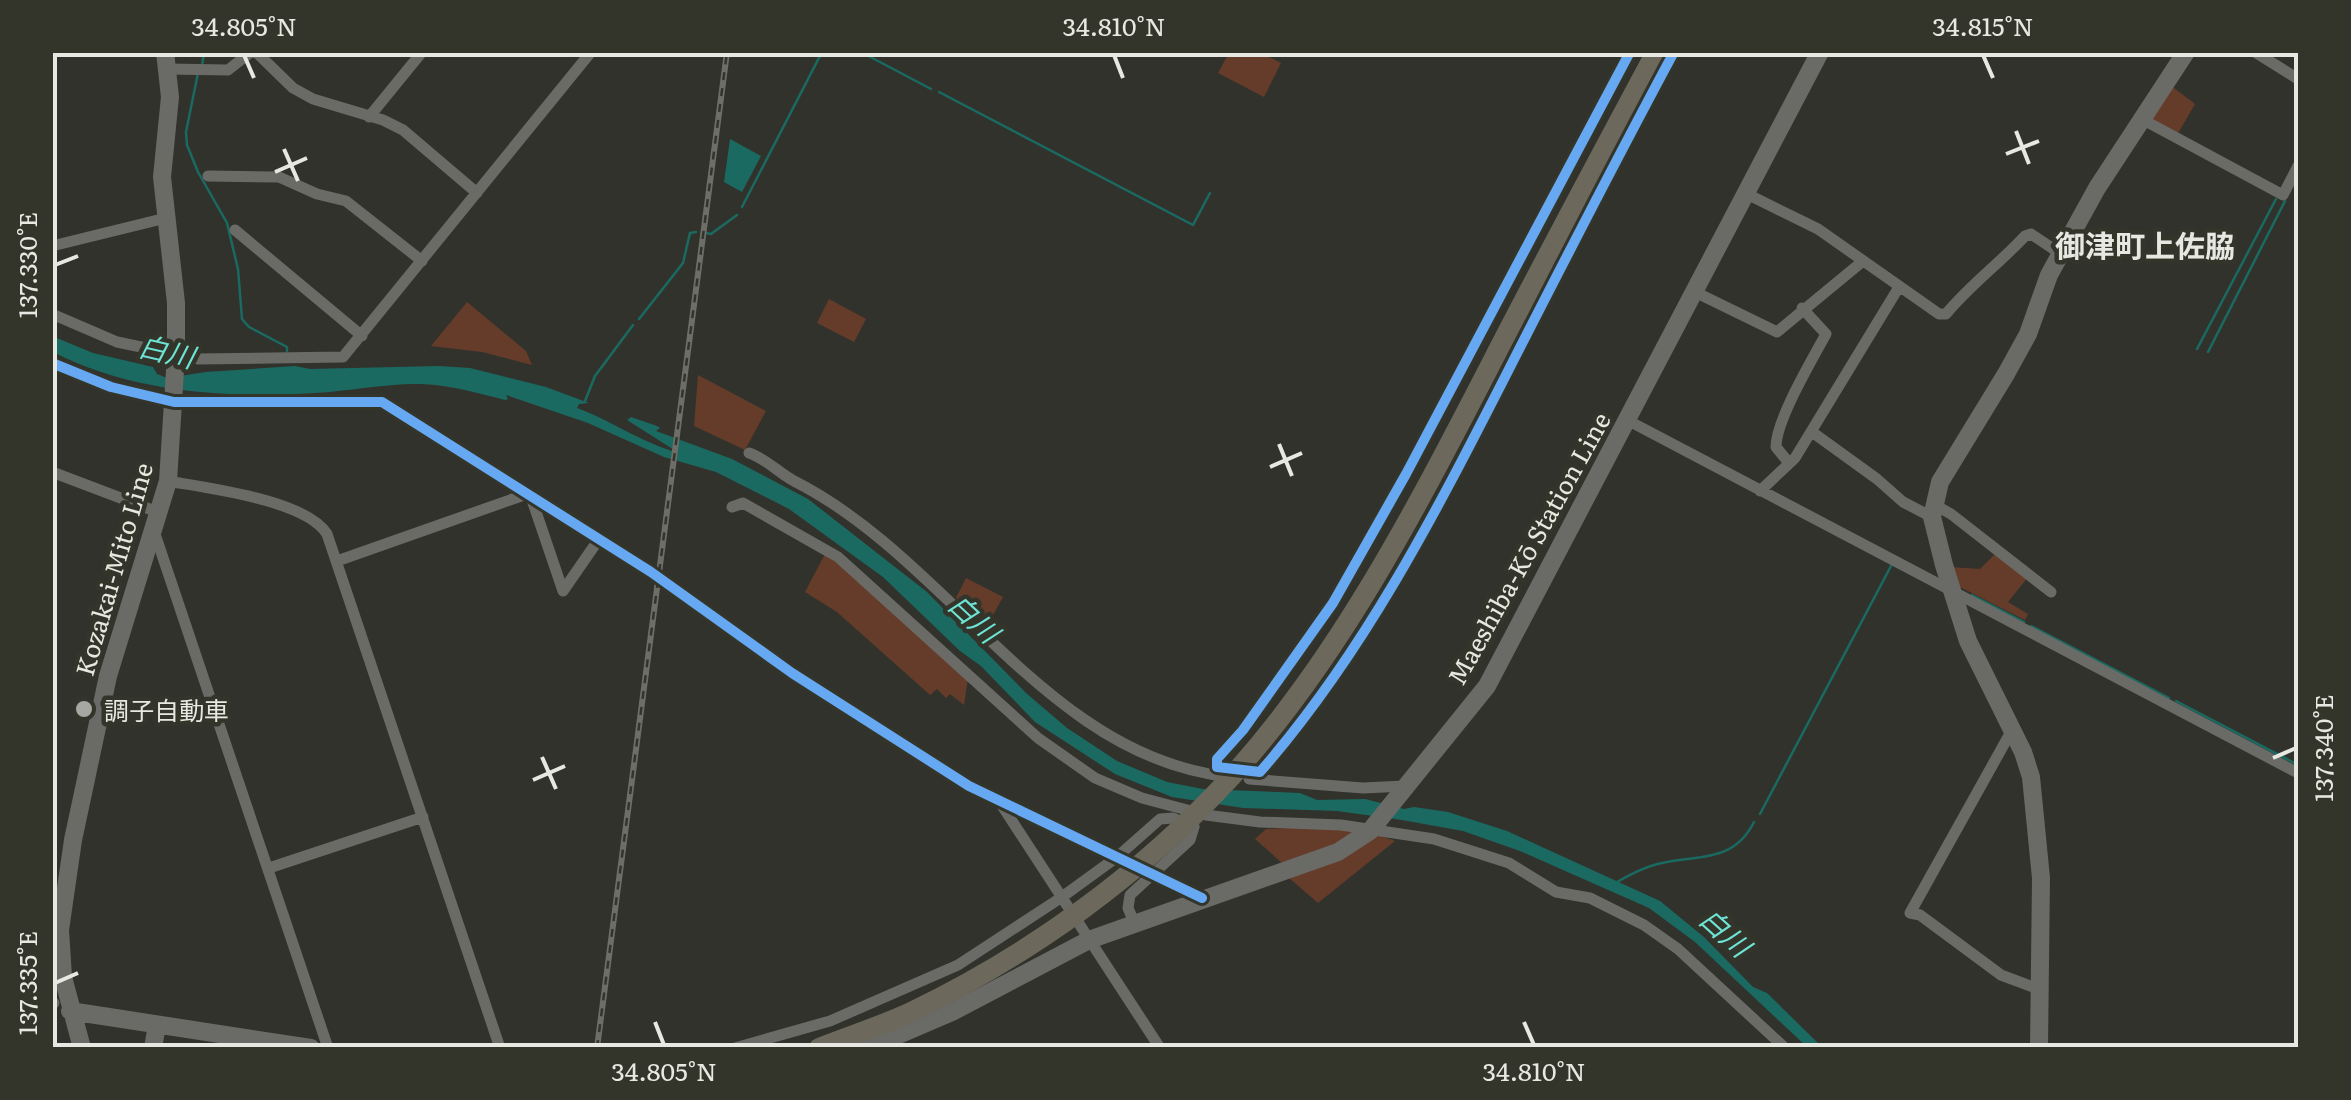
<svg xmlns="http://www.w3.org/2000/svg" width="2351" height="1100" font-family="Literata,'Noto Sans JP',serif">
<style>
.green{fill:#653c29}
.water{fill:#1a6a61}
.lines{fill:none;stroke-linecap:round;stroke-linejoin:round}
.stream{stroke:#1a6a61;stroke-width:2.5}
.street{stroke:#6a6a66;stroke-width:11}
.secondary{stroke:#6a6a66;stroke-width:18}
.highway{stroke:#6c685b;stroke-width:20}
.rail-casing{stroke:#6e6e69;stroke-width:6}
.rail{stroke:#34352a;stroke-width:2.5;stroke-dasharray:8;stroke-linecap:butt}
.cycleway-casing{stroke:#34352a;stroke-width:16}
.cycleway{stroke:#66a8f1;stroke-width:10}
.ticks{fill:none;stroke:#e7e8e1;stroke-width:4}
.poi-dot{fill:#a8a8a2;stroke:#34352a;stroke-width:4}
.labels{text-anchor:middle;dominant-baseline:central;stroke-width:9;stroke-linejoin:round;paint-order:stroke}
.street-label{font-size:25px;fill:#e7e8e1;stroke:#34352a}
.poi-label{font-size:25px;fill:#e7e8e1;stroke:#34352a;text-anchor:start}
.water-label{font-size:28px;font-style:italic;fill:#6de4d5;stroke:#34352a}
.quarter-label{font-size:30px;font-weight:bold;fill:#e7e8e1;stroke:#34352a}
.neatline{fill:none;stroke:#e7e8e1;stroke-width:4}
.ticks-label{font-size:25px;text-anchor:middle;fill:#e7e8e1}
</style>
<rect width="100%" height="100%" fill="#32322d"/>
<path class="green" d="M1229 53H1261L1281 63 1264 97 1218 73Z
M2170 85 2195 104 2177 135 2150 117Z
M829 299 866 319 854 342 817 323Z
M467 302 526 351 532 365 482 352 431 346Z
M698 375 766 411 745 450 694 426Z
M1996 553 2028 577 2008 602 2028 614 2025 620 1954 584 1949 567 1980 569Z
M825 554 868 587 968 678 964 705 950 694 946 698 937 689 930 695 837 612 805 592Z
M966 578 1003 597 987 626 956 598Z
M1342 826 1357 831 1343 841 1282 863 1255 839 1266 829Z
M1375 834 1395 841 1318 903 1288 877 1354 852Z"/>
<path class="water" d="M730 139 761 156 742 192 724 182Z
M52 336 93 353 153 367 157 374 167 378 206 372 295 366 310 369 439 366 470 368 546 387 589 403 579 404 577 408C612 421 642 443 679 453L627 420 631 417 657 426 660 428 656 431 732 459 808 499 927 592 1026 693 1067 728 1117 761 1167 782 1203 789 1300 793 1317 800 1365 799 1404 809 1414 807 1448 812 1507 831 1660 901 1704 937 1753 987 1767 993 1822 1047H1807L1695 942 1649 908 1520 851 1463 831 1402 820 1337 811 1243 808 1172 797 1115 774 1035 722 981 666 960 651 883 577 789 509 716 472 664 457 588 423 506 395 508 399 505 400C478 393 450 385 422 384 387 383 350 391 315 393 226 398 133 393 53 352Z"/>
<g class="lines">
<path class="stream" d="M861 52 931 89
M202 66 204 52
M198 73 186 132 187 145 198 172 227 223 238 269 242 319 249 327 287 347V351
M939 92 1193 225 1210 193
M742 207 822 52
M706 233 711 234 737 215
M639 319 683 263 690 233 696 232
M2197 349 2276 199
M2208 352 2285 201
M585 401 595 376 633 325
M1972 595 2024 622
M2031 626 2169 698
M2176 701 2298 765
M1760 814 1891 566
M1617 882C1631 874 1646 866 1662 863 1700 855 1734 862 1754 822"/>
<path class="street" d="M256 52 293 88 313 99 383 120 403 130 477 193
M1630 52 1406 474 1333 603 1243 730 1217 759V767L1260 772C1363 654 1434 516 1505 377 1560 269 1616 160 1674 52
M2255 52 2298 79
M168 69 228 70 251 52
M369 117 422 52
M2139 122 2149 123 2283 195 2298 166
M208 176 279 177 317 194 346 201 422 261
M1745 193 1818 229 1939 314H1946C1970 285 2000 263 2025 236L2031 234 2061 254
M235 230 362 336
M52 246 166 218
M1695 292 1777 332 1863 261
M52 314 117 342 199 359 343 357 591 52
M52 363 111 387 174 402H382L651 572 792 673 969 786 1202 898
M1627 420 2298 773
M1812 432 1877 479 1903 502 1932 517
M749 453C765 458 779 473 794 481 951 560 1047 759 1231 777
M1789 463 1776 447C1776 420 1812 360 1826 334L1802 308
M52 472 160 513
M168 481C207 488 306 500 327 534L500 1048
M1760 491 1795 458 1899 287
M531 497 563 591
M1935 505 1951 514 2051 592
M732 507 743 503 838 557 1038 738 1095 778 1142 798 1206 815 1260 822 1341 825 1434 839 1509 863 1556 892 1590 898 1644 925 1678 949 1785 1048
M154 531 328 1048
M337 561 527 494
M563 591 599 539
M2012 730 1910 913 1920 915 2001 975 2041 990
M1249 779 1363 788 1405 786
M1001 804 1160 1048
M269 868 423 817
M52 1003H54
M735 1048 830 1021 958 965 1062 897 1117 857 1160 819 1173 818 1194 827 1190 840 1130 895 1128 908 1134 922"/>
<path class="secondary" d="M70 1011 311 1048
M82 1048 63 977 60 930 73 840 108 676 168 481 176 355V303L162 177 170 97 165 52
M153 1048 157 1025
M868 1048 952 1012 1089 940 1338 852 1370 831 1487 686 1820 52
M2039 1048 2041 878 2031 777 2023 752 1968 641 1944 565 1932 517 1940 482 2006 374 2028 334 2049 275 2097 188 2186 52"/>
<path class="highway" d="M819 1048C849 1036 881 1026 911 1012 1030 955 1142 874 1232 776 1342 654 1418 505 1493 360 1546 257 1601 155 1656 52"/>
<g class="rail-casing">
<path id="rail" d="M597 1048 727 52"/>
</g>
<use href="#rail" class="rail"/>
<g class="cycleway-casing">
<path id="cycleway" d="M1630 52 1406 474 1333 603 1243 730 1217 759V767L1260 772C1363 654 1434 516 1505 377 1560 269 1616 160 1674 52
M52 363 111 387 174 402H382L651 572 792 673 969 786 1202 898"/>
</g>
<use href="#cycleway" class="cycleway"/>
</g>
<path class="ticks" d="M244 55 254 78M1114 55 1123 78M1983 55 1993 78M2016 131 2029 164M284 149 298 181M2006 154 2039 141M275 172 307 158M55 265 78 256M1279 444 1292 476M1270 467 1302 453M542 757 556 789M2273 758 2296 748M533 780 565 766M55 983 78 973M655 1022 664 1045M1524 1022 1534 1045"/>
<circle class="poi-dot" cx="84" cy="709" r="10"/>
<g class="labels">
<g class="street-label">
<text transform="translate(1528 548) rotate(-61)">Maeshiba-Kō Station Line</text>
<text transform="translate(113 569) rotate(-74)">Kozakai-Mito Line</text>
</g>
<g class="poi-label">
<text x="104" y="709">調子自動車</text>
</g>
<g class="water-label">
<text transform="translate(167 350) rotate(13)">白川</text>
<text transform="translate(975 617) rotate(43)">白川</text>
<text transform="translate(1726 931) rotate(42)">白川</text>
</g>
<g class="quarter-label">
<text x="2145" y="244">御津町上佐脇</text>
</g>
</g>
<rect width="2351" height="1100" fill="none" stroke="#34352a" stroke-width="110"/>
<rect x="55" y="55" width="2241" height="990" class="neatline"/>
<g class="ticks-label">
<text x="244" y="36">34.805°N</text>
<text x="1114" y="36">34.810°N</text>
<text x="1983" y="36">34.815°N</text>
<text transform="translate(28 265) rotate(-90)" y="9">137.330°E</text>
<text transform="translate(2324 748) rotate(-90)" y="9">137.340°E</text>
<text transform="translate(28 983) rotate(-90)" y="9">137.335°E</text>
<text x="664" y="1081">34.805°N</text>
<text x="1534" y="1081">34.810°N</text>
</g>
</svg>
